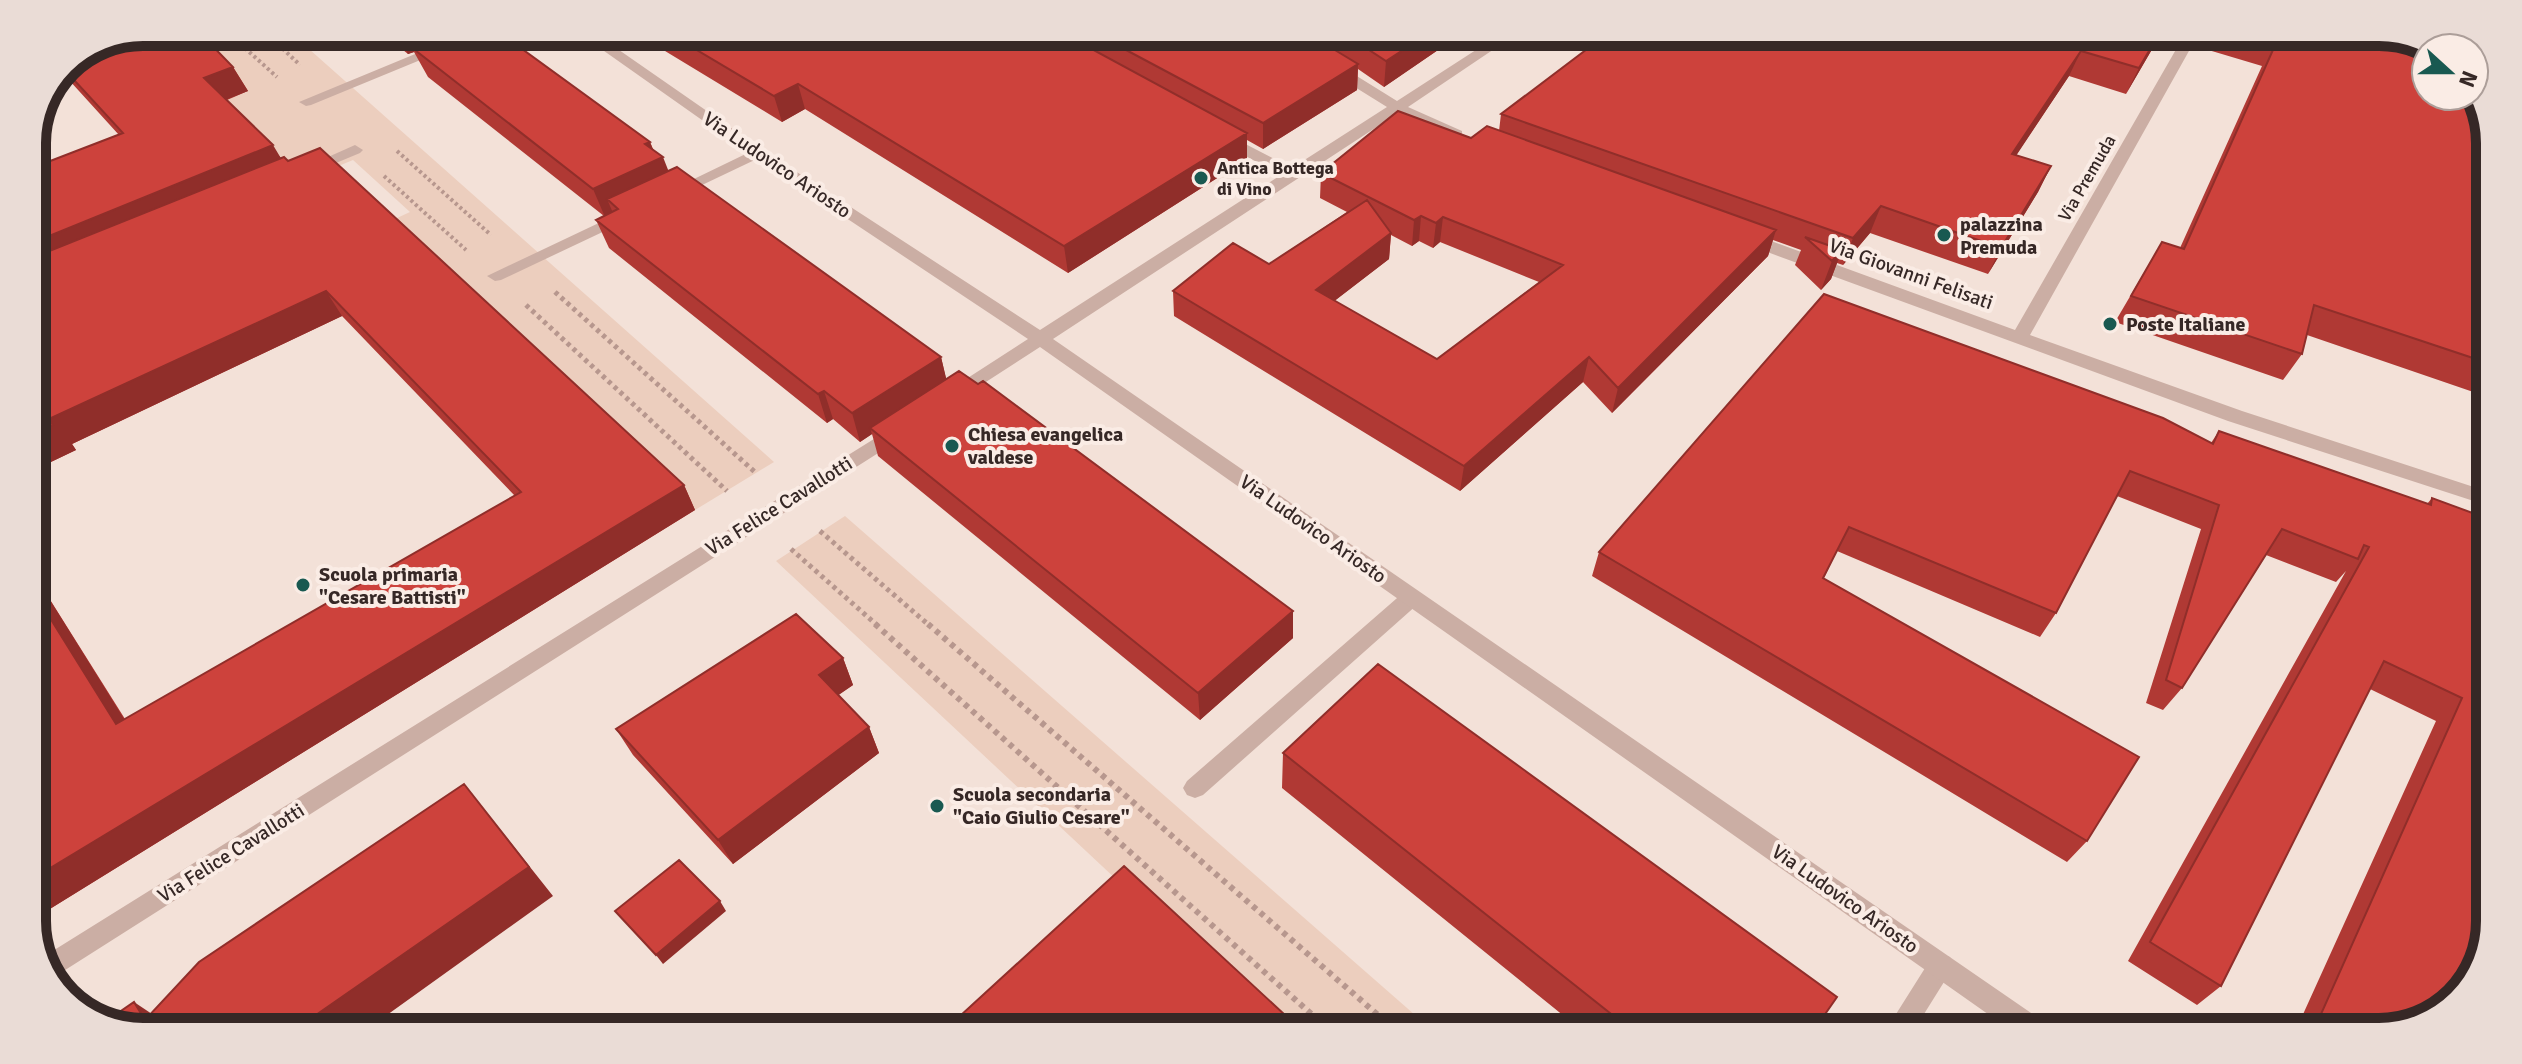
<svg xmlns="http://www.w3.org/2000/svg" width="2522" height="1064" font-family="Signika,sans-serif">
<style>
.plaza{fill:#eccebe}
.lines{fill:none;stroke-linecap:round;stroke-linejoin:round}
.path-far2{stroke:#b7978e;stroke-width:4;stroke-dasharray:3 3;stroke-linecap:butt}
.path-far1{stroke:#b7978e;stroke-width:5;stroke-dasharray:4 4;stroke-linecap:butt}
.path{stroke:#b7978e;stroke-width:6;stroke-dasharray:5 5;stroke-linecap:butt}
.service{fill:#cbaea4;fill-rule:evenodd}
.pedestrian{fill:#cbaea4;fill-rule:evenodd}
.minor{fill:#cbaea4;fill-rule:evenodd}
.wall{fill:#b03934;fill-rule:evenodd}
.shaded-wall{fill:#902e2a}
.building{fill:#cd423c;stroke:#902e2a;stroke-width:2}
.poi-dot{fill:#195951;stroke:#faece5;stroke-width:3}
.labels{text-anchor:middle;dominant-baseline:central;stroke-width:8;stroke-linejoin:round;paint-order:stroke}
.far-poi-label{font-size:18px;font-weight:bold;fill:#362826;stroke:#faece5;text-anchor:start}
.far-street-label{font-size:18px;fill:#362826;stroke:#faece5}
.street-label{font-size:20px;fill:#362826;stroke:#faece5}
.poi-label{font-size:20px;font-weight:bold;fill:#362826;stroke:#faece5;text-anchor:start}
.rim{fill:none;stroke:#362826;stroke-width:10}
</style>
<rect width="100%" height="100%" fill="#f3e1d8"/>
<path class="plaza" d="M188 32 291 33 774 462 695 510 384 224 410 212 353 160 302 181 220 102 247 92Z
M845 516 1431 1029 1275 1028 776 561Z"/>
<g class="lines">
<path class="path-far2" d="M227 32 277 77
M265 32 300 65
M397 151 491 235
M384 176 466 250"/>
<path class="path-far1" d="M555 292 756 473
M526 305 727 491
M820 531 930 626
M791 549 878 626"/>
<path class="path" d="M875 624 1327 1028
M928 624 1393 1028"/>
<path class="service" d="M466 33H486L311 105 306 106 299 102Z
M758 148 763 150V156L679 196H667L665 193Z
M622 212 630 217 628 220 501 280 495 281 487 276Z
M1411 590 1418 592 1421 598 1418 604 1203 795 1195 798 1187 795 1183 788 1187 781 1404 592Z
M1941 954 1950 957 1954 966 1914 1030H1886L1932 957Z"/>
<path class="pedestrian" d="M355 145 363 150 360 153 312 173 307 175 299 170Z"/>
<path class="minor" d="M580 34H596L763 150 1040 330 1281 175 1218 141V135H1228L1292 168 1387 107 1329 71V65H1339L1397 101 1496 37H1512L1408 107 1462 131V137H1452L1398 113 1053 339 2044 1022 2048 1031H2012L1040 347 958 400H946L943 396 946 392 1028 339 753 156Z
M2182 39 2194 42 2030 335 2242 411 2486 491V505L2228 421 1740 242 1738 238 1740 234H1752L2015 330Z
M898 424 907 431 905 436 51 979 43 957Z"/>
</g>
<path class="wall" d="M382 33H500L650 142 653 149 668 171 941 357 946 379 1293 611V638L1200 720 878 456 872 434 860 442 833 419 827 423 609 248 596 220 604 216 428 77 414 52 408 54Z
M637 34 1457 37 1384 87 1358 69 1357 90 1263 149 1247 140V159L1068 273 805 109 782 122Z
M1555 37 2158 39 2126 94 2069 76 2016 155 2051 166 2038 192 1988 274 1870 233 1843 265 1837 263 1831 279 1821 290 1795 265 1801 250 1773 240 1768 256 1612 413 1583 382 1460 491 1174 316 1173 291 1269 264 1347 212 1320 198 1321 173 1499 131 1501 114 1586 51ZM1391 235 1412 246 1419 241 1433 248 1440 242 1539 282 1437 359 1334 301 1389 259Z
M2196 39 2421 40 2490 135 2487 420H2485V396L2307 335 2302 354 2283 380 2115 322 2162 242 2180 248 2262 66 2195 46Z
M65 64 233 67 248 91 227 100 281 158 684 485 695 510 32 920V571L125 719 515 496 342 316 72 444 76 450 32 471V168L119 135 69 80 56 84Z
M2219 431 2427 504 2432 498 2486 518 2482 963 2379 1032H2295L2436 721 2370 689 2221 986 2197 1005 2128 961 2346 571 2336 582 2266 555 2182 688 2163 710 2146 703 2201 529 2117 496 2056 613 2040 637 1837 551 1824 578 2087 841 2067 862 1592 576 1599 552 2211 443Z
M843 658 853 685 838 695 869 727 879 753 733 864 633 755 616 729Z
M1283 753 1814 1030 1580 1029 1282 788Z"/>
<path class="shaded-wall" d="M397 33H462L406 36 414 52 408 54Z
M1423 37H1457L1384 87 1386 61Z
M2156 39H2158L2126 94 2139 68Z
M2081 51 2069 76 2000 180 2012 154Z
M1358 64 1357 90 1263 149V123Z
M233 67 248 91 220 102 204 78Z
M62 70 69 80 56 84Z
M798 84 805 109 782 122 774 96Z
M1247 133V159L1068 273 1064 246Z
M650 142 657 160 663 157 674 185 618 209 607 199 613 213 605 217 593 189 645 144Z
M273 145 288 170 32 277V243Z
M2051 166 2038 192 1988 274 2001 248Z
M1881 206 1870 233 1843 265 1853 238Z
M1421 216 1419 241 1412 246 1414 220Z
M1443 217 1440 242 1433 248 1436 223Z
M1776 230 1768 256 1612 413 1618 388Z
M1391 233 1389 259 1315 316 1316 290Z
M1842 250 1831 279 1821 290 1832 261Z
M326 291 342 316 72 444 76 450 32 471V434L49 419Z
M941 357 948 386 870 428 872 434 860 442 852 413Z
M1589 357 1583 382 1460 491 1464 466Z
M824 391 833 419 827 423 818 394Z
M684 485 695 510 32 920V879Z
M32 571 142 748 116 724 32 589Z
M1293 611V638L1200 720 1198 693Z
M843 658 853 685 830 701 819 675Z
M869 727 879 753 733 864 718 840Z
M464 784 553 896 373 1025 303 1024Z
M720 901 726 911 663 964 656 955Z
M134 1002 167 1024 145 1020Z"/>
<path class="building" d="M143 32H199L233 67 204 78 273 145 32 243V168L123 133 63 68 65 64Z
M414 33H500L650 142 645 144 663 157 593 189 415 50 420 48 406 36Z
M670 34 1066 35 1247 133 1064 246 798 84 774 96Z
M1098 35 1315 36 1325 44 1358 64 1263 123Z
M1348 36 1423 37 1386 61Z
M1603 37 2156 39 2139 68 2081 51 2012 154 2051 166 2001 248 1881 206 1853 238 1501 114Z
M2273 40H2421L2431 48H2426V96H2474V94L2490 135 2488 363 2314 305 2302 354 2131 296 2162 242 2184 249 2277 41Z
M1398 111 1471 138 1487 126 1776 230 1618 388 1589 357 1464 466 1173 291 1233 243 1269 264 1367 200 1391 233 1316 290 1437 359 1563 265 1443 217 1436 223 1421 216 1414 220 1321 173Z
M320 148 684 485 32 879V589L116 724 521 492 326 291 49 419 53 425 32 434V258L284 157 288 161Z
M677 167 941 357 852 413 824 391 818 394 596 220 618 209 607 199Z
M1805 237 1842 250 1832 261Z
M1824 294 2163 418 2213 444 2219 431 2431 505 2432 498 2486 518 2482 963 2441 1013 2379 1032H2313L2462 698 2384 661 2221 986 2150 942 2369 547 2364 545 2358 559 2282 529 2182 688 2166 680 2219 505 2130 471 2056 613 1849 527 1823 578 2139 757 2087 841 1599 552Z
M959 371 978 384 983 381 1293 611 1198 693 870 428Z
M796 614 843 658 819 675 869 727 718 840 616 729Z
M1378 664 1837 997 1814 1030 1630 1029 1283 753Z
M464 784 529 867 303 1024H102L134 1002 145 1020 199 962Z
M679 860 720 901 656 955 615 911Z
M1124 866 1299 1028 948 1027Z"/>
<g class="poi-dot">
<circle cx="1201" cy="178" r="8"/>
<circle cx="1944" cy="235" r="8"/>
<circle cx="2110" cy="324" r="8"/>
<circle cx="952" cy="446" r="8"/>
<circle cx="303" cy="585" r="8"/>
<circle cx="937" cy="806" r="8"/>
</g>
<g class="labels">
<g class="far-poi-label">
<text x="1217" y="168">Antica Bottega<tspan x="1217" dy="21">di Vino</tspan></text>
</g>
<g class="far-street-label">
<text transform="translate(2087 178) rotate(-60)">Via Premuda</text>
</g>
<g class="street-label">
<text transform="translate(777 165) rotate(34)">Via Ludovico Ariosto</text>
<text transform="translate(1911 274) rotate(20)">Via Giovanni Felisati</text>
<text transform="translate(779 506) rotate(-32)">Via Felice Cavallotti</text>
<text transform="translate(1313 529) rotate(35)">Via Ludovico Ariosto</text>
<text transform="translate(231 853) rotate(-32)">Via Felice Cavallotti</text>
<text transform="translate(1845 899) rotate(35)">Via Ludovico Ariosto</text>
</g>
<g class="poi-label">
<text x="1960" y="224">palazzina<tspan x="1960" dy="23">Premuda</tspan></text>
<text x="2126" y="324">Poste Italiane</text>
<text x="968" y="434">Chiesa evangelica<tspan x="968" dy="23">valdese</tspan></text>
<text x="319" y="574">Scuola primaria<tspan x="319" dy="23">"Cesare Battisti"</tspan></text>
<text x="953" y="794">Scuola secondaria<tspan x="953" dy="23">"Caio Giulio Cesare"</tspan></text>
</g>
</g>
<path d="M0 0H2522V1064H0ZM143 46H2379A97 97 0 0 1 2476 143V921A97 97 0 0 1 2379 1018H143A97 97 0 0 1 46 921V143A97 97 0 0 1 143 46Z" fill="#eadcd6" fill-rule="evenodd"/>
<path class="rim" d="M143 46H2379A97 97 0 0 1 2476 143V921A97 97 0 0 1 2379 1018H143A97 97 0 0 1 46 921V143A97 97 0 0 1 143 46Z"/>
<g transform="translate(2450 72) rotate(111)"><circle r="38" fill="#faece5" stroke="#ac9e99" stroke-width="2"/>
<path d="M0-6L14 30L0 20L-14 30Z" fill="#195951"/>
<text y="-12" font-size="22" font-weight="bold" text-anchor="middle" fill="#362826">N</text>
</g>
</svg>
